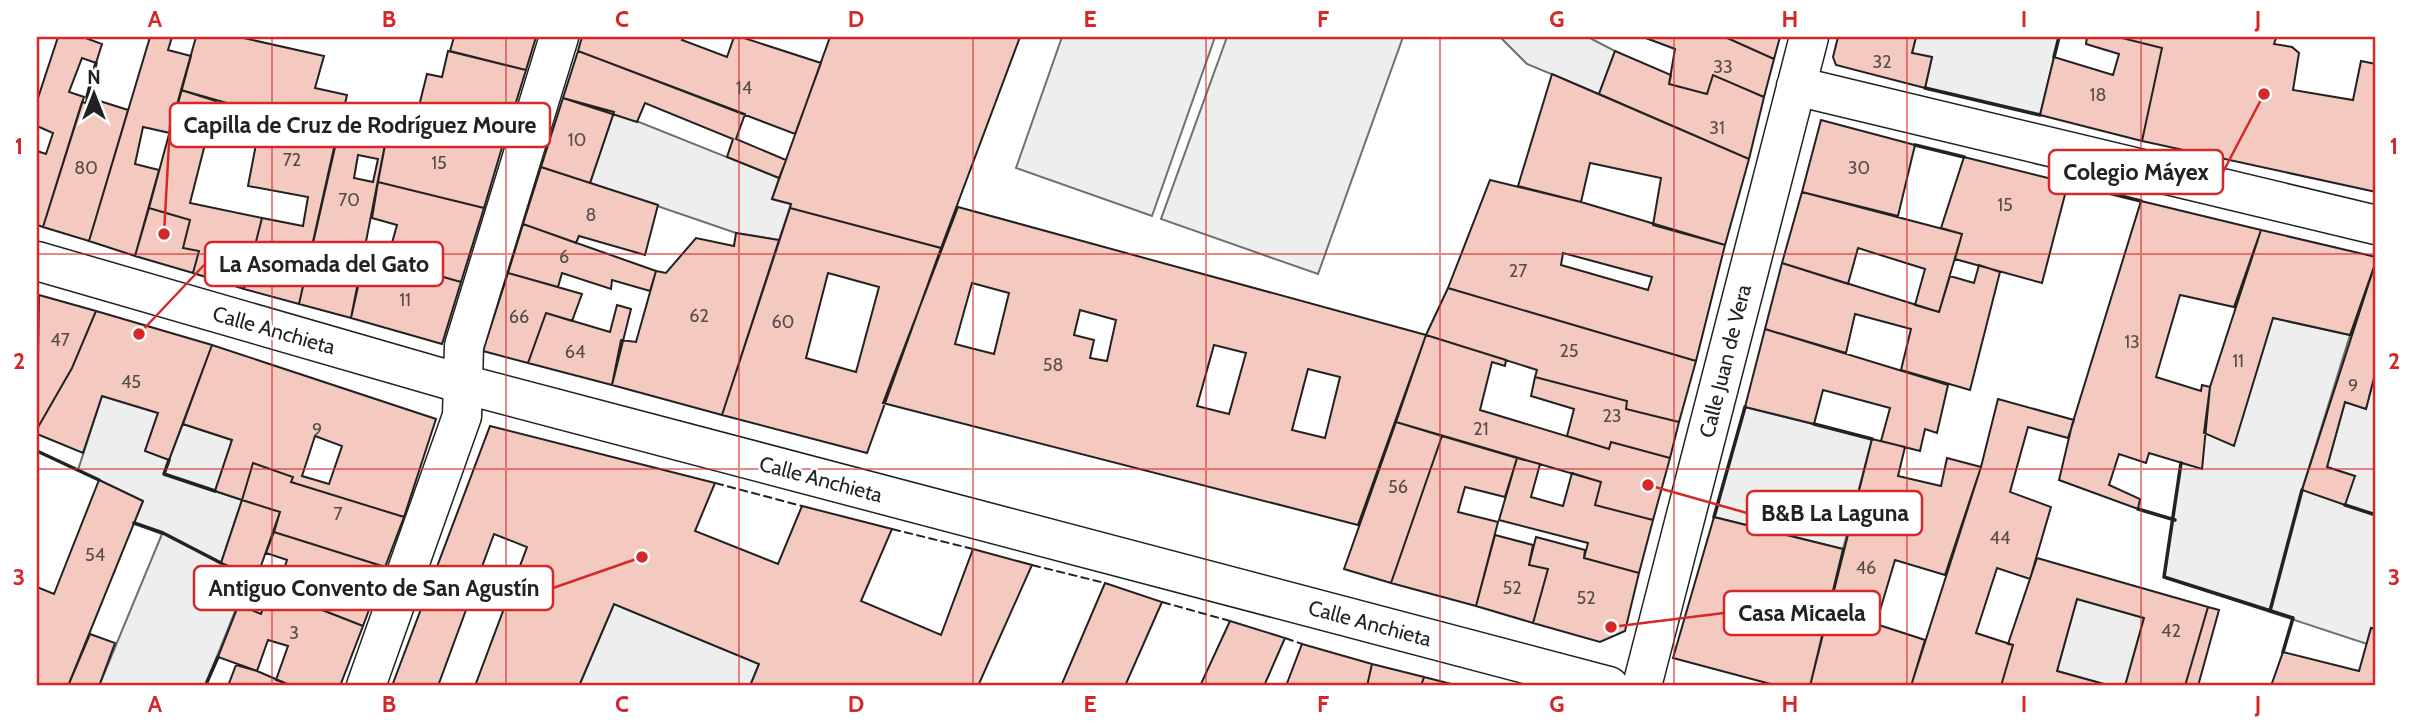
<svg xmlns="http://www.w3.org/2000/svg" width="2413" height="723" font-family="Cabin,sans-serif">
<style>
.green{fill:#eee;stroke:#6f6f6f;stroke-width:2}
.building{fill:#f3c9c0;stroke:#222;stroke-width:2;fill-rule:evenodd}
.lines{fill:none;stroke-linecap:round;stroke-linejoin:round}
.street-casing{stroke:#222;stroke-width:41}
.street{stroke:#fff;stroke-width:38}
.fence{stroke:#222;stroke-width:2;stroke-dasharray:9 3.5;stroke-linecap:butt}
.wall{stroke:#222;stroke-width:3.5}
.grid{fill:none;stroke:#d62828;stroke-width:2;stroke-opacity:0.55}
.labels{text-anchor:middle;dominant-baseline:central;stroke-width:5;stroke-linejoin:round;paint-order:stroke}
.number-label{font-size:18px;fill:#564c4a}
.street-label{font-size:21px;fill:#222;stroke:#fff}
.leader{fill:none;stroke:#d62828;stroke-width:2.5}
.callout-dot{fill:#d62828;stroke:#fff;stroke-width:2.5}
.callout{fill:#fff;stroke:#d62828;stroke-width:2.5}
.callout-label{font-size:23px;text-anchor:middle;font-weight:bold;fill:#222}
.neatline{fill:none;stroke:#d62828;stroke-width:2.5}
.grid-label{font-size:23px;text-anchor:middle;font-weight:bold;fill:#d62828}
</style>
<rect width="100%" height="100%" fill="#fff"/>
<path class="green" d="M1062 37H1215L1152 216 1016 168Z
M1227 37H1403L1318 274 1161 219Z
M1500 37H1588L1615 51 1599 94 1527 64Z
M1916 37H2059L2040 115 1925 88 1932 57 1912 53Z
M614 112 779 178 772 199 791 204 779 240 736 233 590 183Z
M2273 318 2350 335 2302 490 2354 476 2327 467 2345 402 2366 409 2376 370V629L2371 628 2367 644 2164 577 2181 463 2202 468 2204 433Z
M102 396 158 413 145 451 169 460 183 424 232 440 215 491 242 500 221 563 250 574 205 686H99L162 534 134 523 143 501 78 470Z
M1745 407 1872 439 1843 549 1714 517Z
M2077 599 2144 618 2125 686H2111L2057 671Z
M614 604 759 664 750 686H579Z"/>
<path class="building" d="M58 37H83L102 44 96 63 82 58 69 92 84 97 43 227 37 225V151L46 154 53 133 37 126V101Z
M172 37 168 50 191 56 170 133 143 127 135 164 159 170 135 256 89 241 150 37Z
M196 37H239L324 56 315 88 347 95 299 304 244 289 262 218 303 226 308 197 248 186 262 113 181 90Z
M454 37H536L526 70 450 51Z
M582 37H684L682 40 727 57 734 37H741L821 63 795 134 578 51Z
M830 37H1020L941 248 790 208 791 204 772 199Z
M1643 37H1725L1774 59 1764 97 1713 75 1707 94 1669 84 1675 49Z
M1725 37H1780L1774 59Z
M1838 37H1916L1912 53 1932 57 1925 88 1836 65 1833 57Z
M2087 37H2118L2162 48 2142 141 2040 115 2054 57 2113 75 2119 54 2086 44Z
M2269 37 2276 38 2274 44 2292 47 2299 53 2293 90 2353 100 2361 61 2376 64V192L2142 141 2162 48 2118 37Z
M448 51 526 70 503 144 415 122 427 74 442 77Z
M578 51 745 114 736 139 786 160 779 178 727 157 733 139 645 103 637 122 563 98Z
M1615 51 1671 75 1669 84 1707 94 1713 75 1764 97 1749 159 1599 94Z
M1552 74 1749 159 1725 245 1653 225 1661 178 1590 163 1581 202 1518 186Z
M181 90 216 101 190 203 262 218 244 289 193 273 199 251 183 248 190 220 149 208Z
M87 97 128 110 89 241 43 227 82 102 86 103Z
M563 98 614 112 590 183 541 167Z
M342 112 390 119 351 318 299 304ZM358 155 378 159 373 182 354 178Z
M390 119 415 122 503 144 484 208 378 182Z
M1821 120 1915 145 1898 216 1802 192Z
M1964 157 2068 183 2042 283 1955 259 1962 234 1941 228Z
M541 167 658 205 645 255 579 236 576 243 523 224Z
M1490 180 1581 202 1725 245 1696 361 1448 288ZM1563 253 1652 277 1648 290 1561 265Z
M378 182 484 208 461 282 387 261 397 225 372 218Z
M1802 192 1962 234 1939 312 1915 305 1925 269 1858 248 1848 284 1782 263Z
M2141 201 2261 230 2234 307 2180 295 2156 377 2201 391 2202 385 2210 387 2202 469 2149 453 2146 463 2119 454 2109 485 2140 499 2138 509 2059 480 2072 425Z
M958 207 1426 335 1358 525 883 403ZM972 283 1009 293 994 354 955 344ZM1080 310 1116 320 1107 361 1090 358 1094 340 1074 335ZM1214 345 1246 353 1229 414 1197 406ZM1308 369 1340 377 1325 438 1292 430Z
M149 208 190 220 183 248 199 251 193 273 135 256Z
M790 208 941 248 867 453 722 415ZM828 273 879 287 856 372 806 358Z
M523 224 656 271 650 291 612 280 611 289 562 273 558 287 508 273Z
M2261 230 2376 257V261L2350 335 2273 318 2234 446 2204 433 2206 417 2210 387Z
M736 233 779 240 722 415 612 385 621 340 636 342 656 271 666 273 696 238 734 246Z
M365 255 461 282 442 344 351 318Z
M2376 261V370L2366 409 2345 402 2327 467 2355 476 2345 505 2302 490Z
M1782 263 1939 312 1950 276 1974 283 1979 265 2000 272 1970 390 1901 370 1911 329 1855 314 1846 353 1765 329Z
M508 273 582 294 572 321 546 313 528 363 483 351Z
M1448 288 1696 361 1679 422 1626 409 1627 401 1535 377 1537 370 1426 335Z
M39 295 96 311 72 368 37 429Z
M617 305 631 309 612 385 528 363 546 313 610 332Z
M96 311 212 345 169 460 145 451 158 413 102 396 83 453 37 434V429L72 368Z
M1765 329 1948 385 1937 433 1925 429 1920 451 1881 441 1890 408 1823 390 1814 424 1745 407Z
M1426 335 1506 360 1505 366 1492 362 1480 410 1609 449 1611 442 1670 458 1653 520 1595 505 1601 482 1396 422Z
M212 345 436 419 404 517 291 482 293 477 253 463 242 500 215 491 232 440 183 424ZM315 436 342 446 329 484 302 476Z
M1535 377 1627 401 1626 409 1679 422 1670 458 1611 442 1609 449 1567 436 1574 409 1531 396Z
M1998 399 2074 420 2068 438 2028 427 2010 492 2051 507 2030 579 1997 568 1976 633 2013 645 2001 686H1911L1981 467Z
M1396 422 1442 436 1391 583 1344 569Z
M490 426 715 483 695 531 778 564 802 506 892 529 861 601 941 635 973 549 1032 565 978 686H750L759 664 614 604 579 686H475L527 547 494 534 438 686H392Z
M1442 436 1517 458 1505 497 1465 487 1458 512 1498 522 1476 606 1391 583Z
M1872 439 1905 447 1898 476 1941 486 1947 458 1981 467 1945 575 1895 560 1876 624 1925 640 1911 686H1810Z
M1517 458 1540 464 1531 497 1563 506 1572 473 1601 482 1595 505 1653 520 1639 573 1584 558 1588 543 1499 520Z
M253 463 293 477 291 482 404 517 385 567 274 532 280 512 242 500Z
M99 480 143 501 68 686H37V587L54 594Z
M242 500 280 512 257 577 221 563Z
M1714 517 1843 549 1810 686H1778L1673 658Z
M274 532 385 567 363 626 277 592 287 560 266 553Z
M1495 535 1533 545 1529 565 1548 569 1533 623 1476 606Z
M1536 537 1585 550 1584 558 1639 573 1625 631 1600 642 1533 623 1548 569 1529 565Z
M2037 558 2208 607 2185 686H2125L2144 618 2077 599 2057 671 2111 686H2001L2013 645 2008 644Z
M248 581 363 626 340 686H292L276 680 288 646 268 640 257 671 218 657ZM249 586 268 594 261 614 242 606Z
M1105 583 1162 602 1125 686H1061Z
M2208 607 2219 610 2198 686H2185Z
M1230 621 1285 638 1264 686H1200Z
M2371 628 2376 629V686H2271L2283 652 2359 671Z
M90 634 115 643 99 686H68Z
M1302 644 1372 664 1367 686H1286Z
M1372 664 1424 677 1421 686H1367Z
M236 665 257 671 292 686H228Z
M1424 677 1459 686H1421Z"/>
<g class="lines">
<g class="street-casing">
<path id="street" d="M1796 86 2376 225
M37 261 463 384 1609 686
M366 686 462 416 464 346 559 37
M1642 686 1809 37"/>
</g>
<use href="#street" class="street"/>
<path class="fence" d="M715 483 802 506
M892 529 973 549
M1032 565 1105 583
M1162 602 1230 621
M1285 638 1302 644"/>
<path class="wall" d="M2054 57 2059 37
M1925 88 2040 115
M87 97 96 63
M1915 145 1964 157
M2068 183 2141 201
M1814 424 1872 439
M37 451 99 480
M169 460 164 474 215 491
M2181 463 2164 577 2293 618 2283 652
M2345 505 2376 515
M2138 509 2175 520
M1714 517 1745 407
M134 523 163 533 221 563
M2270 611 2302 490
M207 682 218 657"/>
</g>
<path class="grid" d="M272 37V686M506 37V686M739 37V686M973 37V686M1206 37V686M1440 37V686M1674 37V686M1907 37V686M2141 37V686M37 254H2376M37 469H2376"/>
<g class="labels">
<g class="number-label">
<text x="1882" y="62">32</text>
<text x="1723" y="67">33</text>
<text x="744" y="88">14</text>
<text x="2098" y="95">18</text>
<text x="1717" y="128">31</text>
<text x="577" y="140">10</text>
<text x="292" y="160">72</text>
<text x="439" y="163">15</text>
<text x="86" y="168">80</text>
<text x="1859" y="168">30</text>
<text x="349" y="200">70</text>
<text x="2005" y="205">15</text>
<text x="591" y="215">8</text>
<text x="564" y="257">6</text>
<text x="1518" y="271">27</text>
<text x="405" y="300">11</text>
<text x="699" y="316">62</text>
<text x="519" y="317">66</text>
<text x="783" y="322">60</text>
<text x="60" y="340">47</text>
<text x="2132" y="342">13</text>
<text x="1569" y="351">25</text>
<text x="575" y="352">64</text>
<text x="2238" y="361">11</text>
<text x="1053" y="365">58</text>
<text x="131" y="382">45</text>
<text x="2353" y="386">9</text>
<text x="1612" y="416">23</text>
<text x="1481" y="429">21</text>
<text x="317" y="430">9</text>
<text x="1398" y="487">56</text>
<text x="338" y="514">7</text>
<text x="2000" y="538">44</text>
<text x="95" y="555">54</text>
<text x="1866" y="568">46</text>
<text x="1512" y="588">52</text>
<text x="1586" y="598">52</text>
<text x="2171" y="631">42</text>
<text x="294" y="633">3</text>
</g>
<g class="street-label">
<text transform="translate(274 330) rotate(16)">Calle Anchieta</text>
<text transform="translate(1725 361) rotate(-76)">Calle Juan de Vera</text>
<text transform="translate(821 479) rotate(15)">Calle Anchieta</text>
<text transform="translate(1370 623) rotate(15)">Calle Anchieta</text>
</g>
</g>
<path class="leader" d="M164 234L170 125M2264 94L2223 172M139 334L205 264M1648 485L1747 513M642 557L553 588M1611 627L1724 613"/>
<g class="callout-dot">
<circle cx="164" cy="234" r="7"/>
<circle cx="2264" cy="94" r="7"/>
<circle cx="139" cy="334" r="7"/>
<circle cx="1648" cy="485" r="7"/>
<circle cx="642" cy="557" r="7"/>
<circle cx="1611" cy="627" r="7"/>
</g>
<g class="callout">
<rect x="170" y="103" width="380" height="44" rx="7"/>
<rect x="2049" y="150" width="174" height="44" rx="7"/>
<rect x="205" y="242" width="238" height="44" rx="7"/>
<rect x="1747" y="491" width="175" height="44" rx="7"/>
<rect x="194" y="566" width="359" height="44" rx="7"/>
<rect x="1724" y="591" width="156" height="44" rx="7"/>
</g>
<g class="callout-label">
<text x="360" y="133">Capilla de Cruz de Rodríguez Moure</text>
<text x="2136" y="180">Colegio Máyex</text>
<text x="324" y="272">La Asomada del Gato</text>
<text x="1835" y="521">B&amp;B La Laguna</text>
<text x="374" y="596">Antiguo Convento de San Agustín</text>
<text x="1802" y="621">Casa Micaela</text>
</g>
<rect width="2413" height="723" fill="none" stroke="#ffffff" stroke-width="77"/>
<g transform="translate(94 94)" stroke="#ffffff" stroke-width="5" paint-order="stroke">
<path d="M0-5L12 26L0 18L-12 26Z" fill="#222222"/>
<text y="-10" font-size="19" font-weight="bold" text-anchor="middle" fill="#222222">N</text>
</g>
<rect x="38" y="38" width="2336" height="646" class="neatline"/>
<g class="grid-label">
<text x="155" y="27">A</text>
<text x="389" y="27">B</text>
<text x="622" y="27">C</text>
<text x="856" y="27">D</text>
<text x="1090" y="27">E</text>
<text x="1323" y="27">F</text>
<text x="1557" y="27">G</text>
<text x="1790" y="27">H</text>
<text x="2024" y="27">I</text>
<text x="2258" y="27">J</text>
<text x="19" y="154">1</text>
<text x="2394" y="154">1</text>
<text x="19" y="369">2</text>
<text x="2394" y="369">2</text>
<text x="19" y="585">3</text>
<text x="2394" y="585">3</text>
<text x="155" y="712">A</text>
<text x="389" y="712">B</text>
<text x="622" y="712">C</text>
<text x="856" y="712">D</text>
<text x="1090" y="712">E</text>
<text x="1323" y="712">F</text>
<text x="1557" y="712">G</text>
<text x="1790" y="712">H</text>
<text x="2024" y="712">I</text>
<text x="2258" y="712">J</text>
</g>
</svg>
